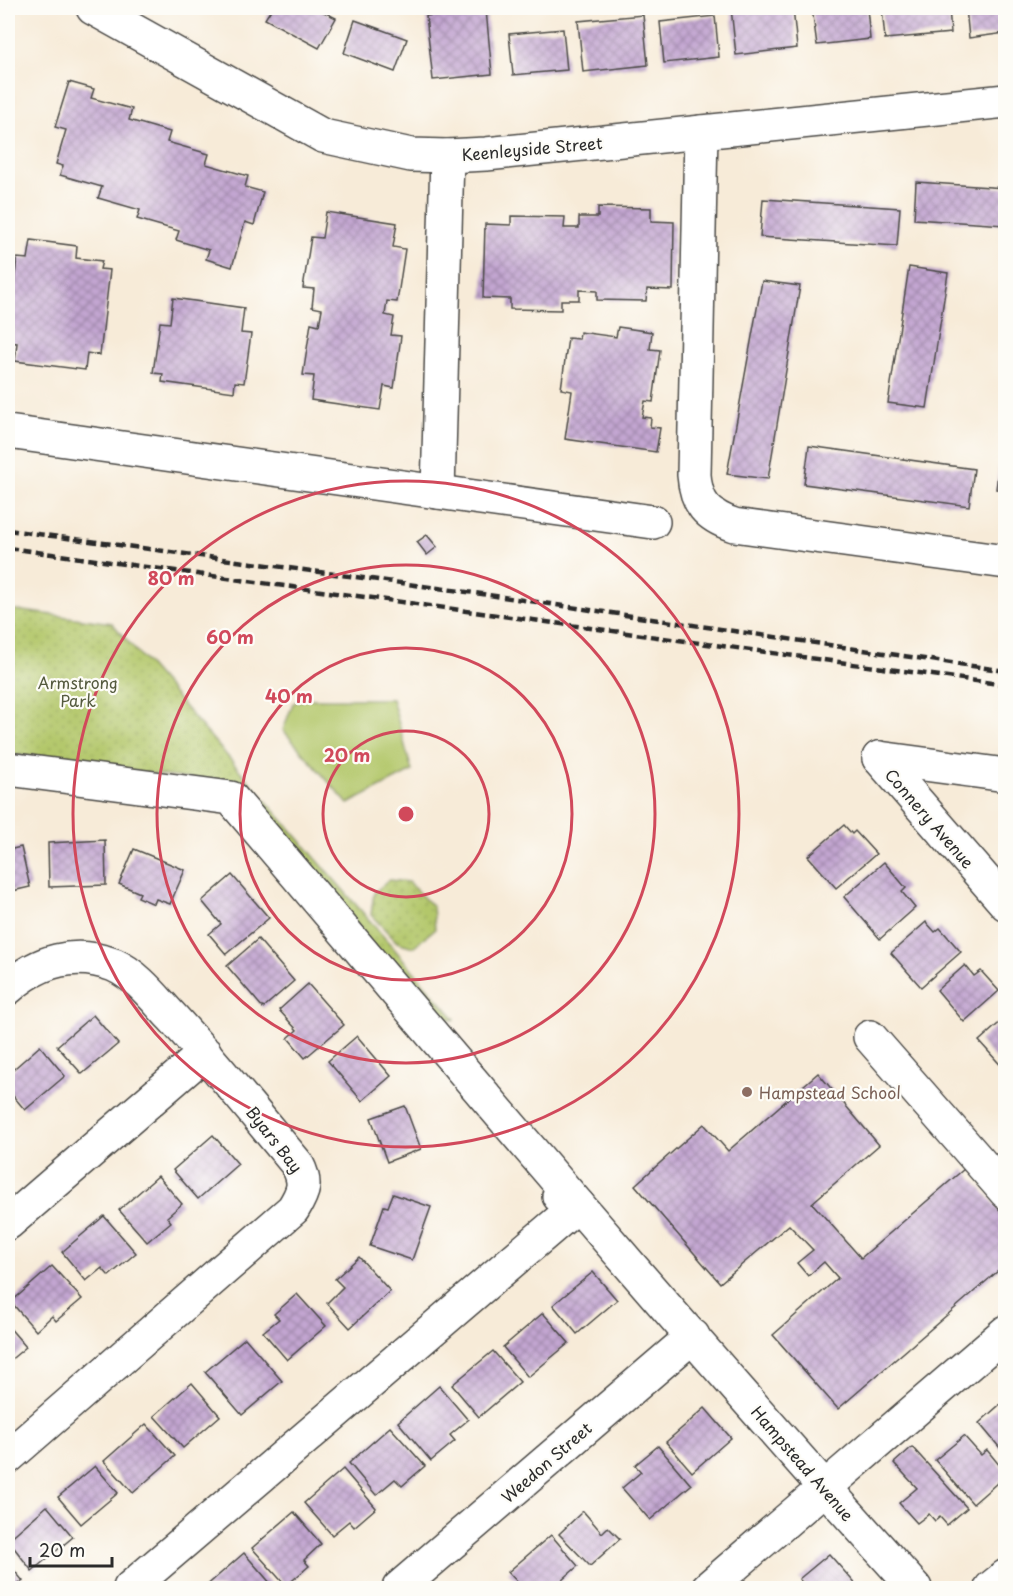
<svg xmlns="http://www.w3.org/2000/svg" width="1013" height="1596" font-family="'Playpen Sans',sans-serif">
<defs>
<pattern id="grass-dots" width="8" height="8" patternUnits="userSpaceOnUse" patternTransform="scale(1.5)"><rect width="8" height="8" fill="#b3c76b"/><path d="M2 2h.1M6 6h.1" fill="none" stroke="#9aab5d" stroke-width="1.8" stroke-linecap="round"/></pattern>
<pattern id="building-cross-hatch" width="8" height="8" patternUnits="userSpaceOnUse" patternTransform="scale(1.5)"><rect width="8" height="8" fill="#c3a6d1"/><path d="M0 0l8 8M0 8l8-8" fill="none" stroke="#9f87aa"/></pattern>
</defs>
<rect width="100%" height="100%" fill="#fdfcf7"/>
<filter id="ink" filterUnits="userSpaceOnUse"><feTurbulence type="fractalNoise" baseFrequency=".0167" numOctaves="2"/><feDisplacementMap in="SourceGraphic" scale="12" xChannelSelector="R" yChannelSelector="G"/><feConvolveMatrix kernelMatrix="1 2 1 2 8 2 1 2 1" color-interpolation-filters="sRGB"/></filter>
<filter id="wash" filterUnits="userSpaceOnUse"><feTurbulence type="fractalNoise" baseFrequency=".008" numOctaves="4" result="noise"/><feDisplacementMap in="SourceGraphic" scale="24" xChannelSelector="R" yChannelSelector="G"/><feGaussianBlur stdDeviation="1.35" result="paint"/><feColorMatrix in="noise" values="0 0 0 0 0 0 0 0 0 0 0 0 0 0 0 0 0 1.4 0 .05"/><feComposite in="paint" operator="in"/></filter>
<g filter="url(#wash)">
<rect width="100%" height="100%" fill="#f7ebd8"/>
<g fill="url(#grass-dots)" stroke="#6f794b" stroke-width="1.5">
<polygon points="8,609 112,623 455,1019 453,1020 430,1014 235,785 8,754"/>
<polygon points="389,880 408,882 433,907 435,929 413,947 397,942 371,915 374,893"/>
</g>
<polygon fill="#b3c76b" stroke="#6f794b" stroke-width="1.5" points="306,699 392,699 412,771 348,804 283,730 293,703"/>
<g id="blocks">
<g fill="url(#building-cross-hatch)">
<polygon points="272,8 316,8 336,18 319,48 265,19"/>
<polygon points="731,8 793,8 797,48 736,55"/>
<polygon points="812,8 867,8 870,39 817,45"/>
<polygon points="882,8 949,8 951,33 885,39"/>
<polygon points="966,8 1005,8 1005,33 969,38"/>
<polygon points="486,10 492,74 433,80 426,16"/>
<polygon points="643,15 648,65 583,72 578,21"/>
<polygon points="715,16 719,57 664,63 660,22"/>
<polygon points="355,20 407,39 395,72 344,53"/>
<polygon points="563,29 567,70 513,75 509,34"/>
<polygon points="69,82 94,89 91,98 132,109 129,120 170,132 167,142 209,154 206,164 248,176 245,187 263,192 254,225 245,222 232,267 206,259 209,250 176,240 179,231 137,219 140,210 98,198 102,187 60,175 63,166 56,164 66,130 55,127"/>
<polygon points="916,182 1005,188 1005,225 914,219"/>
<polygon points="763,199 900,208 897,246 760,237"/>
<polygon points="598,207 651,208 651,221 674,222 673,290 647,289 646,301 597,300 597,291 579,290 579,300 561,300 561,310 510,309 510,299 483,298 485,224 511,225 511,216 565,217 564,228 579,228 579,217 598,217"/>
<polygon points="326,212 397,223 393,247 405,249 397,302 387,301 385,315 394,317 391,335 401,336 394,388 384,386 380,410 311,400 314,376 303,375 311,323 319,325 322,309 312,307 314,289 303,288 311,237 322,238"/>
<polygon points="31,240 77,246 76,258 102,261 100,269 110,270 100,355 87,353 85,370 15,361 17,343 8,342 8,334 17,258 28,259"/>
<polygon points="909,267 948,273 927,408 888,403"/>
<polygon points="762,281 800,286 768,479 727,474"/>
<polygon points="173,298 244,308 241,333 251,334 244,383 235,382 234,392 162,382 163,374 153,373 160,322 170,323"/>
<polygon points="618,327 652,332 650,349 660,350 653,402 645,401 642,417 651,418 650,427 660,428 656,452 565,439 572,391 561,389 568,338 579,339 580,332 616,337"/>
<polygon points="809,446 974,469 969,506 804,484"/>
<polygon points="1001,451 1005,451 1005,490 996,489"/>
<polygon points="427,535 437,547 427,555 417,542"/>
<polygon points="844,825 852,834 855,831 876,854 836,888 808,856"/>
<polygon points="105,840 106,885 49,887 48,843"/>
<polygon points="21,847 30,887 8,892 8,850"/>
<polygon points="134,849 185,870 170,904 156,899 154,904 138,897 140,893 119,884"/>
<polygon points="884,862 906,888 902,892 915,908 880,939 844,897"/>
<polygon points="232,875 269,918 226,954 209,934 221,924 202,901"/>
<polygon points="926,922 935,932 940,928 961,952 921,987 891,953"/>
<polygon points="258,939 294,981 263,1008 227,966"/>
<polygon points="965,965 974,976 981,971 999,991 964,1022 937,990"/>
<polygon points="308,984 344,1025 305,1058 288,1038 297,1030 279,1010"/>
<polygon points="93,1015 118,1044 82,1074 57,1046"/>
<polygon points="1005,1018 1005,1070 979,1041"/>
<polygon points="357,1036 391,1076 362,1101 328,1061"/>
<polygon points="40,1046 65,1076 25,1110 8,1090 8,1074"/>
<polygon points="818,1073 879,1145 812,1203 861,1258 964,1169 1005,1216 1005,1265 838,1409 773,1335 838,1278 824,1262 808,1276 797,1263 813,1250 789,1225 720,1283 635,1185 704,1124 728,1151"/>
<polygon points="405,1106 421,1149 387,1162 371,1118"/>
<polygon points="213,1135 238,1164 198,1199 173,1170"/>
<polygon points="158,1176 182,1204 167,1217 171,1222 147,1242 119,1210"/>
<polygon points="393,1194 431,1207 412,1260 370,1246 384,1206 388,1207"/>
<polygon points="104,1216 136,1253 109,1276 102,1268 86,1281 62,1252"/>
<polygon points="359,1257 390,1291 350,1328 327,1303 343,1287 335,1279"/>
<polygon points="52,1266 82,1299 56,1321 52,1316 36,1331 11,1302"/>
<polygon points="593,1272 617,1300 577,1334 553,1305"/>
<polygon points="297,1294 326,1326 287,1360 263,1332 279,1319 274,1314"/>
<polygon points="543,1313 569,1343 528,1377 503,1347"/>
<polygon points="8,1326 26,1347 8,1362"/>
<polygon points="245,1338 282,1381 242,1415 205,1372"/>
<polygon points="493,1351 520,1382 479,1417 452,1385"/>
<polygon points="192,1383 220,1416 183,1448 154,1416"/>
<polygon points="439,1386 468,1420 450,1435 455,1441 431,1461 398,1422"/>
<polygon points="1005,1400 1005,1454 979,1423"/>
<polygon points="705,1408 731,1438 692,1472 666,1442"/>
<polygon points="146,1424 175,1456 133,1493 104,1461"/>
<polygon points="390,1427 425,1466 402,1486 395,1479 376,1495 349,1463"/>
<polygon points="964,1436 981,1455 987,1450 1005,1472 1005,1476 973,1504 935,1460"/>
<polygon points="658,1446 691,1485 650,1520 622,1488 641,1472 635,1465"/>
<polygon points="912,1447 967,1508 947,1525 940,1517 935,1521 929,1514 917,1523 899,1503 917,1488 894,1463"/>
<polygon points="95,1466 118,1493 81,1524 58,1497"/>
<polygon points="343,1469 376,1508 354,1527 349,1521 332,1535 304,1503"/>
<polygon points="47,1506 73,1537 32,1571 8,1540"/>
<polygon points="583,1511 602,1533 608,1527 620,1539 590,1566 559,1534"/>
<polygon points="294,1512 321,1544 304,1560 309,1566 286,1586 252,1548"/>
<polygon points="551,1535 578,1566 553,1588 523,1588 508,1572"/>
<polygon points="244,1553 272,1585 268,1588 204,1588"/>
<polygon points="829,1554 859,1588 807,1588 799,1579"/>
<polygon points="8,1563 23,1581 13,1588 8,1588"/>
</g>
</g>
</g>
<g filter="url(#ink)">
<use href="#blocks" fill-opacity="0" stroke="#4a4845" stroke-width="1.5"/>
<g fill="none" stroke-linecap="round" stroke-linejoin="round">
<g stroke="#4a4845" stroke-width="36">
<g id="minor">
<polyline points="93,8 323,136 411,155 447,156 486,154 1006,101"/>
<path d="M 701,132 L 694,475 C 696,503 707,516 734,525 L 1006,562"/>
<polyline points="8,432 653,522"/>
<polyline points="438,492 447,156"/>
<polyline points="879,758 1006,904"/>
<polyline points="879,758 1006,775"/>
<path d="M 8,769 L 231,798 C 457,1063 681,1330 915,1588"/>
<path d="M 8,988 C 38,961 74,950 114,965 C 137,975 155,999 172,1017 C 216,1065 256,1115 297,1164 C 307,1183 304,1191 293,1209 L 8,1457"/>
<polyline points="870,1037 1006,1192"/>
<polyline points="8,1223 205,1053"/>
<polyline points="130,1588 578,1205 559,1196"/>
<polyline points="399,1588 693,1336"/>
<polyline points="708,1588 1006,1332"/>
<polyline points="991,1588 1006,1576"/>
</g>
</g>
<use href="#minor" stroke="#fff" stroke-width="33"/>
<g stroke="#2b2b2b" stroke-width="4.5" stroke-dasharray="9 4.5" stroke-linecap="butt">
<polyline points="8,530 482,594 1006,671"/>
<polyline points="8,548 1006,685"/>
</g>
</g>
</g>
<g fill="none" stroke="#d1495b" stroke-width="3">
<circle cx="406" cy="814" r="83"/>
<circle cx="406" cy="814" r="166"/>
<circle cx="406" cy="814" r="249"/>
<circle cx="406" cy="814" r="333"/>
</g>
<circle fill="#8d6e63" stroke="#fdfcf7" stroke-width="2" cx="747" cy="1092" r="6"/>
<g text-anchor="middle" dominant-baseline="central" stroke-width="4.5" stroke-linejoin="round" paint-order="stroke">
<g font-size="16" fill="#2b2b2b" stroke="#fdfcf7">
<text transform="translate(532 148) rotate(-5)">Keenleyside Street</text>
<text transform="translate(930 818) rotate(49)">Connery Avenue</text>
<text transform="translate(275 1139) rotate(52)">Byars Bay</text>
<text transform="translate(546 1462) rotate(-41)">Weedon Street</text>
<text transform="translate(803 1463) rotate(49)">Hampstead Avenue</text>
</g>
<g font-size="16" fill="#545a3e" stroke="#fdfcf7">
<text x="78" y="682">Armstrong<tspan x="78" dy="18">Park</tspan></text>
</g>
<g font-size="16" fill="#785e54" stroke="#fdfcf7" text-anchor="start">
<text x="759" y="1092">Hampstead School</text>
</g>
</g>
<circle cx="406" cy="814" r="9" fill="#d1495b" stroke="#fdfcf7" stroke-width="3"/>
<g font-size="18" text-anchor="middle" font-weight="bold" fill="#d1495b" stroke="#fdfcf7" stroke-width="4.5" stroke-linejoin="round" paint-order="stroke">
<text x="171" y="585">80 m</text>
<text x="230" y="644">60 m</text>
<text x="289" y="703">40 m</text>
<text x="347" y="762">20 m</text>
</g>
<rect width="1013" height="1596" fill="none" stroke="#fdfcf7" stroke-width="30"/>
<path d="M30 1557v9h82v-9" fill="none" stroke="#2b2b2b" stroke-width="3"/>
<text x="39" y="1557" font-size="18" fill="#2b2b2b" stroke="#fdfcf7" stroke-width="4.5" paint-order="stroke">20 m</text>
</svg>
